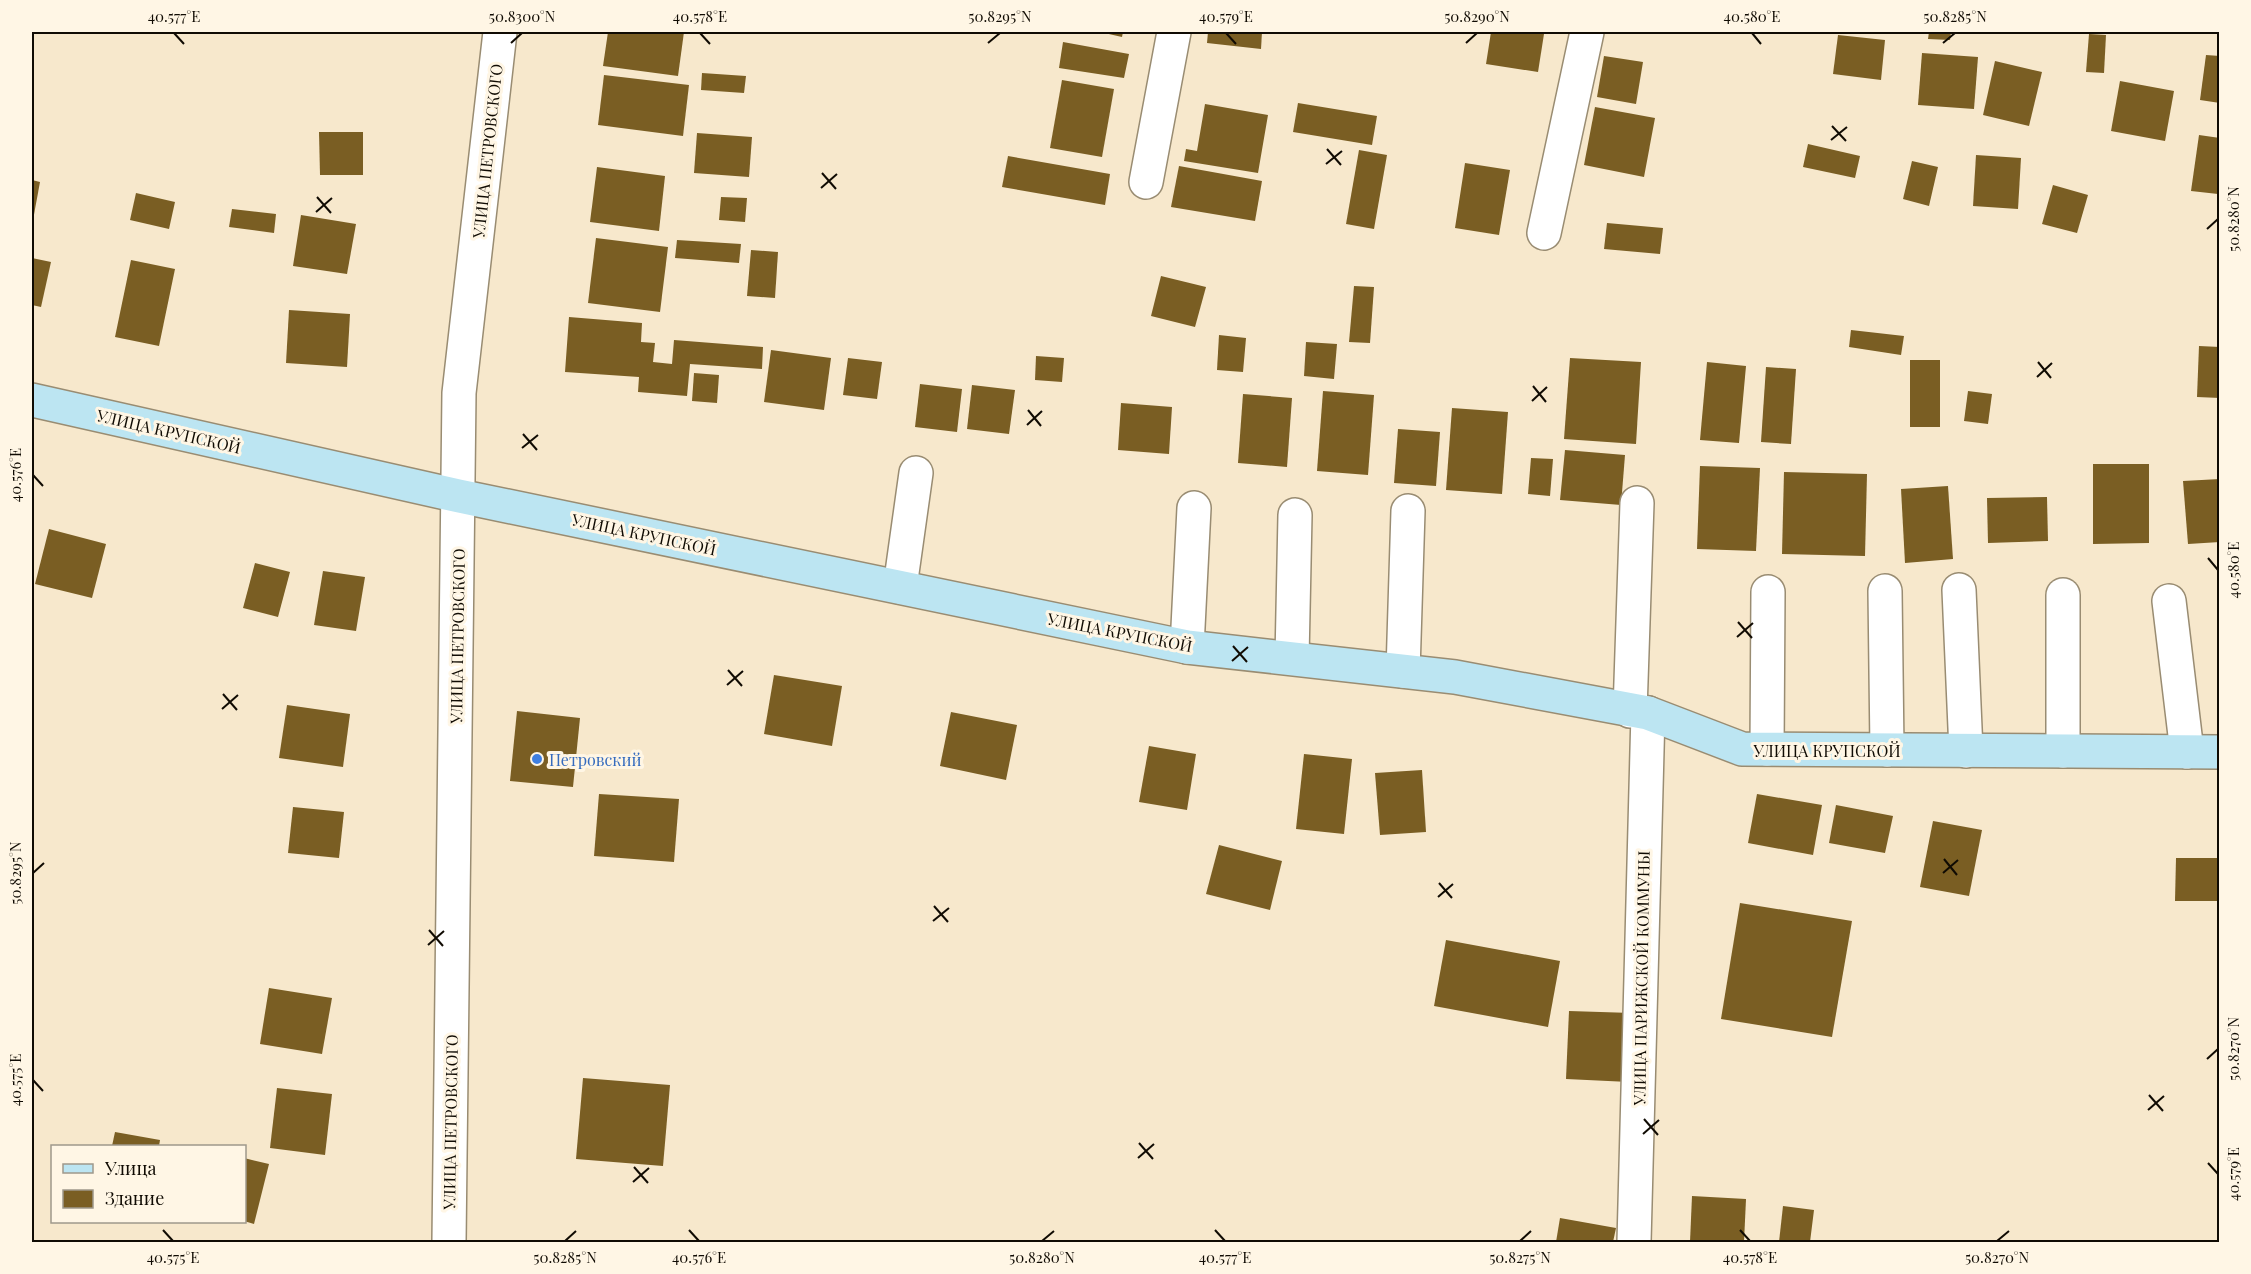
<svg xmlns="http://www.w3.org/2000/svg" width="2251" height="1274" font-family="'Playfair Display',serif">
<rect width="100%" height="100%" fill="#f7e8cc"/>
<g fill="#7a5e23">
<polygon points="608,32 684,32 678,76 603,66"/>
<polygon points="1100,32 1123,32 1122,37"/>
<polygon points="1208,32 1262,32 1261,49 1207,43"/>
<polygon points="1491,32 1525,32 1544,34 1538,72 1486,64"/>
<polygon points="1929,32 1951,32 1950,40 1928,39"/>
<polygon points="2089,34 2106,35 2104,73 2086,72"/>
<polygon points="1838,35 1885,40 1881,80 1833,74"/>
<polygon points="1063,42 1129,54 1124,78 1059,68"/>
<polygon points="1922,53 1978,57 1974,109 1918,105"/>
<polygon points="2206,55 2220,56 2220,103 2200,100"/>
<polygon points="1604,56 1643,62 1636,104 1597,97"/>
<polygon points="1995,61 2042,72 2029,126 1983,115"/>
<polygon points="702,73 746,76 744,93 701,90"/>
<polygon points="604,75 689,85 683,136 598,125"/>
<polygon points="1062,80 1114,89 1102,157 1050,148"/>
<polygon points="2120,81 2174,91 2165,141 2111,131"/>
<polygon points="1298,103 1377,116 1372,145 1293,132"/>
<polygon points="1205,104 1268,115 1258,173 1184,161 1186,149 1197,151"/>
<polygon points="1595,107 1655,118 1644,177 1584,165"/>
<polygon points="319,132 363,132 363,175 320,175"/>
<polygon points="697,133 752,137 749,177 694,173"/>
<polygon points="2199,135 2220,138 2218,194 2191,191"/>
<polygon points="1808,144 1860,156 1855,178 1803,167"/>
<polygon points="1359,150 1387,155 1374,229 1346,224"/>
<polygon points="1976,155 2021,158 2018,209 1973,206"/>
<polygon points="1008,156 1110,174 1105,205 1002,187"/>
<polygon points="1912,161 1938,167 1929,206 1903,199"/>
<polygon points="1465,163 1510,170 1499,235 1455,228"/>
<polygon points="1179,166 1262,181 1255,221 1171,207"/>
<polygon points="597,167 665,176 659,231 590,222"/>
<polygon points="32,180 40,182 33,220 32,219"/>
<polygon points="2053,185 2088,195 2077,233 2042,224"/>
<polygon points="136,193 175,202 169,229 130,220"/>
<polygon points="721,197 747,198 745,222 719,220"/>
<polygon points="232,209 276,214 274,233 229,227"/>
<polygon points="301,215 356,224 347,274 293,266"/>
<polygon points="1607,223 1663,228 1660,254 1604,249"/>
<polygon points="596,238 668,247 660,312 588,303"/>
<polygon points="677,240 741,244 739,263 675,258"/>
<polygon points="751,250 778,252 775,298 747,296"/>
<polygon points="32,258 51,262 41,307 32,305"/>
<polygon points="131,260 175,269 159,346 115,337"/>
<polygon points="1161,276 1206,287 1195,327 1151,316"/>
<polygon points="1354,286 1374,287 1370,343 1349,342"/>
<polygon points="289,310 350,314 347,367 286,363"/>
<polygon points="569,317 642,323 641,342 655,343 653,362 672,364 674,340 763,347 762,369 690,364 687,396 638,392 639,377 565,372"/>
<polygon points="1851,330 1904,336 1901,355 1849,347"/>
<polygon points="1219,335 1246,338 1243,372 1217,370"/>
<polygon points="1306,342 1337,344 1334,379 1304,376"/>
<polygon points="2199,346 2220,347 2220,398 2197,397"/>
<polygon points="771,350 831,358 824,410 764,402"/>
<polygon points="1036,356 1064,358 1062,382 1035,380"/>
<polygon points="848,358 882,362 877,399 843,395"/>
<polygon points="1570,358 1641,362 1636,444 1564,439"/>
<rect x="1910" y="360" width="30" height="67"/>
<polygon points="1707,362 1746,366 1739,443 1700,440"/>
<polygon points="1766,367 1796,369 1791,444 1761,442"/>
<polygon points="694,373 719,375 717,403 692,401"/>
<polygon points="920,384 962,389 957,432 915,427"/>
<polygon points="972,385 1015,390 1009,434 967,429"/>
<polygon points="1323,391 1374,395 1368,475 1317,471"/>
<polygon points="1968,391 1992,394 1988,424 1964,421"/>
<polygon points="1243,394 1292,398 1287,467 1238,463"/>
<polygon points="1121,403 1172,407 1169,454 1118,450"/>
<polygon points="1452,408 1508,412 1502,494 1446,490"/>
<polygon points="1398,429 1440,432 1436,486 1394,483"/>
<polygon points="1565,450 1625,455 1621,505 1560,500"/>
<polygon points="1531,458 1553,459 1550,496 1528,494"/>
<polygon points="2093,464 2149,464 2149,543 2093,544"/>
<polygon points="1700,466 1760,468 1756,551 1697,549"/>
<polygon points="1784,472 1867,474 1865,556 1782,554"/>
<polygon points="2220,479 2220,542 2188,544 2183,481"/>
<polygon points="1948,486 1953,559 1905,563 1901,489"/>
<polygon points="2047,497 2048,541 1988,543 1987,498"/>
<polygon points="49,529 106,544 92,598 35,584"/>
<polygon points="255,563 290,572 278,617 243,608"/>
<polygon points="323,571 365,577 356,631 314,625"/>
<polygon points="774,675 842,686 832,746 764,734"/>
<polygon points="287,705 350,714 343,767 279,758"/>
<polygon points="517,711 580,718 573,787 510,781"/>
<polygon points="951,712 1017,725 1006,780 940,766"/>
<polygon points="1149,746 1196,754 1187,810 1139,802"/>
<polygon points="1304,754 1352,759 1344,834 1296,829"/>
<polygon points="1422,770 1426,832 1380,835 1375,773"/>
<polygon points="599,794 679,799 674,862 594,856"/>
<polygon points="1757,794 1822,805 1813,855 1748,843"/>
<polygon points="1836,805 1893,816 1885,853 1829,843"/>
<polygon points="293,807 344,812 339,858 288,853"/>
<polygon points="1933,821 1982,830 1969,896 1920,887"/>
<polygon points="1219,845 1282,861 1270,910 1206,894"/>
<polygon points="2176,858 2220,858 2220,901 2175,901"/>
<polygon points="1740,903 1852,921 1832,1037 1721,1019"/>
<polygon points="1446,940 1560,961 1548,1027 1434,1006"/>
<polygon points="269,988 332,998 322,1054 260,1044"/>
<polygon points="1569,1011 1632,1013 1629,1082 1566,1079"/>
<polygon points="583,1078 670,1085 663,1166 576,1159"/>
<polygon points="277,1088 332,1094 325,1155 270,1148"/>
<polygon points="115,1132 160,1140 159,1146 112,1146"/>
<polygon points="244,1158 269,1164 254,1224 244,1221"/>
<polygon points="1692,1196 1746,1199 1744,1242 1690,1242"/>
<polygon points="1783,1206 1814,1210 1810,1242 1779,1242"/>
<polygon points="1560,1218 1616,1228 1613,1242 1556,1242"/>
</g>
<g fill="none" stroke-linecap="round" stroke-linejoin="round">
<g stroke="#998c72" stroke-width="36">
<g id="street">
<polyline points="1146,182 1174,32"/>
<polyline points="1544,233 1587,32"/>
<polyline points="900,587 916,473"/>
<polyline points="1959,590 1966,751"/>
<polyline points="1885,591 1887,750"/>
<polyline points="2063,595 2063,751"/>
<polyline points="2169,601 2187,752"/>
<polyline points="1187,647 1194,508"/>
<polyline points="1292,658 1295,515"/>
<polyline points="1403,671 1408,511"/>
<polyline points="1630,711 1637,503"/>
<polyline points="1767,749 1768,592"/>
<polyline points="449,1242 459,393 500,32"/>
<polyline points="1634,1242 1648,713"/>
</g>
</g>
<g stroke="#998c72" stroke-width="36">
<polyline id="secondary" points="32,400 459,496 1187,647 1455,677 1648,713 1742,749 2220,752"/>
</g>
<use href="#street" stroke="#fff" stroke-width="33"/>
<use href="#secondary" stroke="#bce5f2" stroke-width="33"/>
</g>
<path fill="none" stroke="#100b03" stroke-width="2" d="M 174,33 L 184,44M 700,33 L 710,44M 1226,33 L 1236,44M 1752,33 L 1761,44M 511,43 L 522,33M 988,43 L 1000,33M 1466,43 L 1477,33M 1943,43 L 1955,33M 1832,126 L 1846,141M 1831,140 L 1847,127M 1327,149 L 1341,165M 1326,164 L 1342,151M 822,173 L 836,189M 821,188 L 837,174M 317,197 L 331,213M 316,212 L 332,198M 2207,229 L 2218,219M 2038,362 L 2051,378M 2037,377 L 2052,363M 1533,386 L 1546,402M 1532,401 L 1547,387M 1028,410 L 1041,426M 1027,425 L 1042,411M 523,434 L 537,450M 522,448 L 538,435M 33,475 L 43,486M 2208,558 L 2218,570M 1738,622 L 1752,638M 1737,637 L 1753,623M 1233,646 L 1247,662M 1232,661 L 1248,647M 728,670 L 742,686M 727,685 L 743,671M 223,694 L 237,710M 222,709 L 238,695M 1944,859 L 1957,875M 33,873 L 44,863M 1943,873 L 1958,860M 1439,883 L 1452,898M 1438,897 L 1453,884M 934,906 L 948,922M 933,921 L 949,908M 429,930 L 443,946M 428,945 L 444,931M 2207,1059 L 2218,1049M 33,1080 L 43,1091M 2149,1095 L 2163,1111M 2148,1110 L 2164,1096M 1644,1119 L 1658,1135M 1643,1134 L 1659,1120M 1139,1143 L 1153,1159M 1138,1158 L 1154,1144M 2208,1163 L 2218,1174M 634,1167 L 648,1183M 633,1182 L 649,1168M 163,1230 L 173,1241M 689,1230 L 699,1241M 1215,1230 L 1225,1241M 1740,1230 L 1750,1241M 565,1241 L 576,1231M 1042,1241 L 1054,1231M 1520,1241 L 1531,1231M 1997,1241 L 2009,1231"/>
<circle fill="#3f7fe0" stroke="#fff6e5" stroke-width="2" cx="537" cy="759" r="6"/>
<g text-anchor="middle" dominant-baseline="central" stroke-width="6" stroke-linejoin="round" paint-order="stroke">
<g font-size="16" fill="#100b03" stroke="#fff6e5">
<text transform="translate(487 151) rotate(-84)">УЛИЦА ПЕТРОВСКОГО</text>
<text transform="translate(169 431) rotate(13)">УЛИЦА КРУПСКОЙ</text>
<text transform="translate(644 534) rotate(12)">УЛИЦА КРУПСКОЙ</text>
<text transform="translate(1120 632) rotate(11)">УЛИЦА КРУПСКОЙ</text>
<text transform="translate(457 636) rotate(-89)">УЛИЦА ПЕТРОВСКОГО</text>
<text x="1827" y="750">УЛИЦА КРУПСКОЙ</text>
<text transform="translate(1641 978) rotate(-89)">УЛИЦА ПАРИЖСКОЙ КОММУНЫ</text>
<text transform="translate(450 1122) rotate(-89)">УЛИЦА ПЕТРОВСКОГО</text>
</g>
<g font-size="16" fill="#366cbe" stroke="#fff6e5" text-anchor="start">
<text x="549" y="759">Петровский</text>
</g>
</g>
<rect width="2251" height="1274" fill="none" stroke="#fff6e5" stroke-width="66"/>
<rect x="51" y="1145" width="195" height="78" fill="#fff6e5" stroke="#9f988b" stroke-width="1.5"/>
<rect x="63" y="1164" width="30" height="9" fill="#bce5f2" stroke="#9f988b" stroke-width="1.5"/>
<text x="105" y="1175" font-size="18" fill="#100b03">Улица</text>
<rect x="63" y="1190" width="30" height="18" fill="#7a5e23" stroke="#9f988b" stroke-width="1.5"/>
<text x="105" y="1205" font-size="18" fill="#100b03">Здание</text>
<rect x="33" y="33" width="2185" height="1208" fill="none" stroke="#100b03" stroke-width="2"/>
<g font-size="15" text-anchor="middle" fill="#100b03">
<text x="174" y="22">40.577°E</text>
<text x="522" y="22">50.8300°N</text>
<text x="700" y="22">40.578°E</text>
<text x="1000" y="22">50.8295°N</text>
<text x="1226" y="22">40.579°E</text>
<text x="1477" y="22">50.8290°N</text>
<text x="1752" y="22">40.580°E</text>
<text x="1955" y="22">50.8285°N</text>
<text transform="translate(2234 219) rotate(-90)" y="5">50.8280°N</text>
<text transform="translate(16 475) rotate(-90)" y="5">40.576°E</text>
<text transform="translate(2234 570) rotate(-90)" y="5">40.580°E</text>
<text transform="translate(16 873) rotate(-90)" y="5">50.8295°N</text>
<text transform="translate(2234 1049) rotate(-90)" y="5">50.8270°N</text>
<text transform="translate(16 1080) rotate(-90)" y="5">40.575°E</text>
<text transform="translate(2234 1174) rotate(-90)" y="5">40.579°E</text>
<text x="173" y="1263">40.575°E</text>
<text x="565" y="1263">50.8285°N</text>
<text x="699" y="1263">40.576°E</text>
<text x="1042" y="1263">50.8280°N</text>
<text x="1225" y="1263">40.577°E</text>
<text x="1520" y="1263">50.8275°N</text>
<text x="1750" y="1263">40.578°E</text>
<text x="1997" y="1263">50.8270°N</text>
</g>
</svg>
